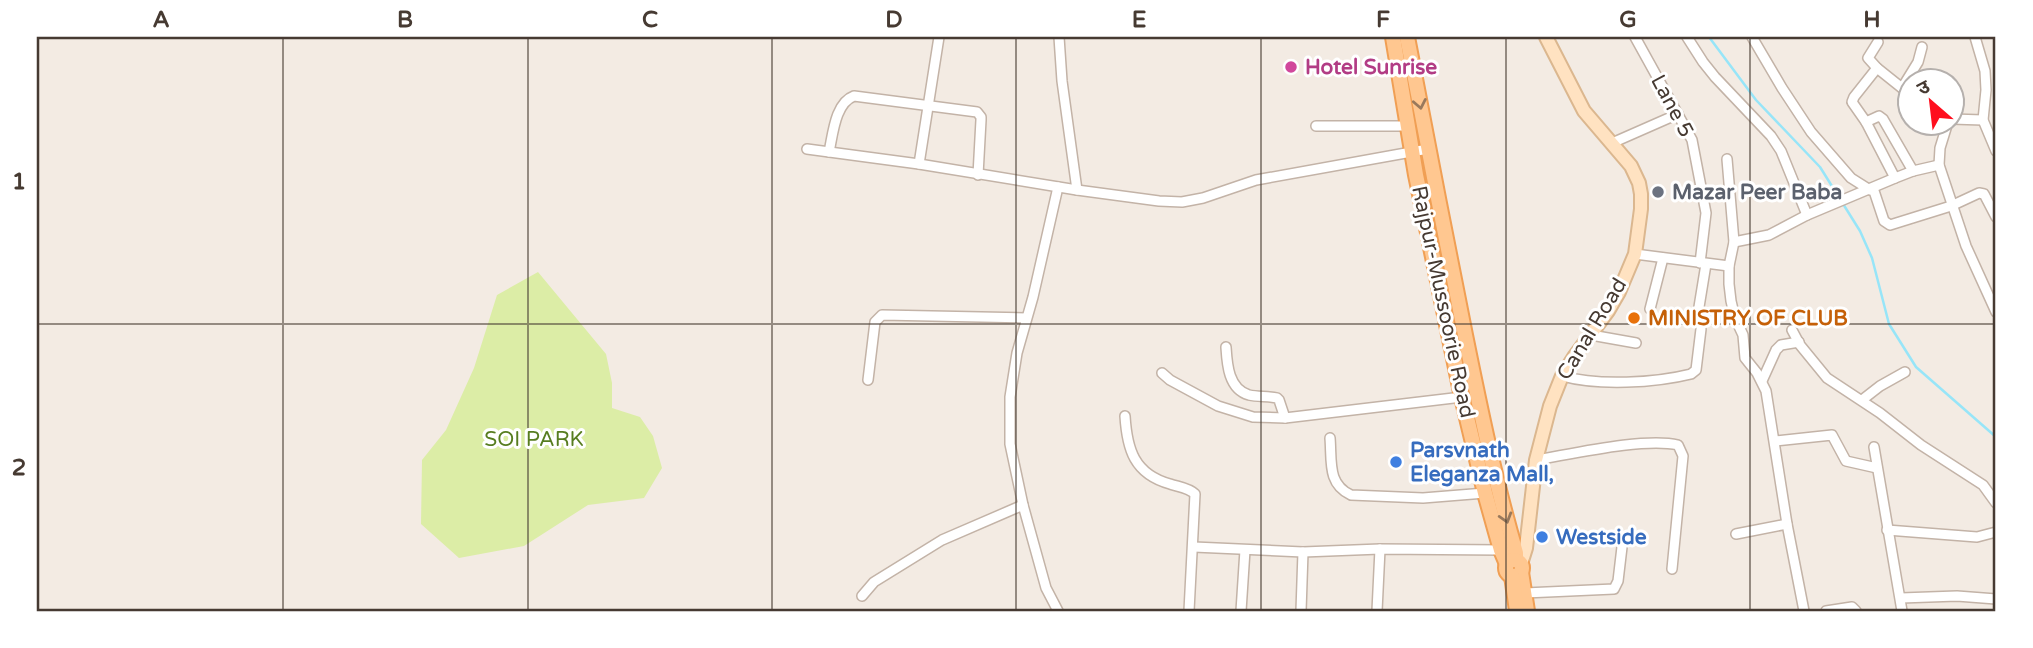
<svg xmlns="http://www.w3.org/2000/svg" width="2033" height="648" font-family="'Varela Round','Noto Sans Devanagari',sans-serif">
<rect width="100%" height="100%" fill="#f3ebe3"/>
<polygon fill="#dceda6" points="538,272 606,354 612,383 612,408 640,417 653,436 662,468 644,498 588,505 524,546 459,558 421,524 422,460 446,430 474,368 497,295"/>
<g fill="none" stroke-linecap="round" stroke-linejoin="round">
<polyline stroke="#97e5f8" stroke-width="2.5" points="1709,37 1756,100 1820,167 1860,231 1872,258 1889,324 1916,367 1996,437"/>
<g stroke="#c3b3a7" stroke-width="12">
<g id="street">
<polyline points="1059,37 1062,81 1077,190"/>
<polyline points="1635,37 1692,140 1706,213 1700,263"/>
<polyline points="1687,37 1703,62 1715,77 1771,136 1781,151 1807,215"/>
<polyline points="1752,37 1782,88 1811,132 1851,178 1870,190"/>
<polyline points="1975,37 1985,71 1986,90 1983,120 1996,151"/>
<polyline points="1878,42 1868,58 1877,68 1902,88"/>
<polyline points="1877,68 1854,97 1852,102 1866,122 1895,178"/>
<polyline points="1910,93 1902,88 1918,62 1922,47"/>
<polyline points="1952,119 1983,120"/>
<polyline points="1866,122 1879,116 1883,119 1913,171"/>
<polyline points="1948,122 1940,148 1939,165 1966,246 1996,312"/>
<polyline points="1316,126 1404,126 1408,124"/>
<polyline points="1612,143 1678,114"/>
<polyline points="807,149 919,164 1077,190 1159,201 1182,202 1203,198 1256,180 1428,149"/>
<path d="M 829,152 C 833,134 835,103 854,96 L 977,112 L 981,117 L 981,120 L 978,175"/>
<polyline points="1727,159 1734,242"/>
<polyline points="919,164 939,37"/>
<polyline points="1058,187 1033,297 1017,353 1010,397 1010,444 1023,505 1046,588 1058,611"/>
<polyline points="1873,188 1884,221 1890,225 1951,206 1979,193 1984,194 1996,217"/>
<polyline points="1635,254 1729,266"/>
<polyline points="1650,309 1663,258"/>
<polyline points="1698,313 1706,264"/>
<polyline points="1792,330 1800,345 1827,378 1880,413 1921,445 1983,485 1996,503"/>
<polyline points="1591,335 1636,343"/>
<path d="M 1226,347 C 1227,363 1228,389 1249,395 C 1258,397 1268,396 1277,398 L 1279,400 L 1285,418"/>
<polyline points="1162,373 1170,380 1218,406 1253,417 1285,418 1462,397"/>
<path d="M 1562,376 C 1598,386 1655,383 1691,374 L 1696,370 L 1701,329"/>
<polyline points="868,380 875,322 882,315 1026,318"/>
<polyline points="1762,381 1776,350 1781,345 1799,342"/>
<polyline points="1862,400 1880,386 1905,372"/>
<path d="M 1125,416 C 1127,449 1134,474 1170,484 C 1179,487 1189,488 1195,494 L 1189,611"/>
<path d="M 1330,438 C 1332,461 1327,484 1351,495 L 1423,498 L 1485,493"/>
<polyline points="1775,441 1832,435 1846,461 1877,468"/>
<polyline points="1874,447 1902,611"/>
<path d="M 1536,460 C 1572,454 1645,437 1678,445 L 1683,456 L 1672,569"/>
<polyline points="1887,530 1977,537 1996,532"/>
<polyline points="1736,534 1787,524"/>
<polyline points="1194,547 1303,552 1380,549 1501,550"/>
<polyline points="1525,593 1614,589 1618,581 1622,547"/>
<polyline points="862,596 874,582 942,540 1023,505"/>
<polyline points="1901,598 1957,596 1996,599"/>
<polyline points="1241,611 1245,550"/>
<polyline points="1301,611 1303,552"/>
<polyline points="1377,611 1380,549"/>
<polyline points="1804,611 1787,524 1766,391 1757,373 1745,358 1743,335 1735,318 1731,301 1729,284 1729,266 1734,242 1769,235 1807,215 1895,178 1913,171 1939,165"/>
<polyline points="1826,611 1852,607 1856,611"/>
</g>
</g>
<g stroke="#dbb78f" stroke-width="16">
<polyline id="secondary" points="1521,564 1526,548 1536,460 1550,406 1562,376 1574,357 1608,311 1619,292 1635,254 1641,209 1641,194 1639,183 1631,166 1584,111 1546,37"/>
</g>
<g stroke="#f09f54" stroke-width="18">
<g id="primary">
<polyline points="1393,37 1416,175 1462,397 1485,493 1501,550 1507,564"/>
<path d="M 1407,37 C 1426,136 1445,236 1465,335 C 1480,409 1495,482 1516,553 L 1516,560"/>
<circle cx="1514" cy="568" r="8"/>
<polyline points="1521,572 1527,611"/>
<polyline points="1512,576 1517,611"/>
</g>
</g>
<use href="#street" stroke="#fff" stroke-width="9"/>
<use href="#secondary" stroke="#ffe2c1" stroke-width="12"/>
<use href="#primary" stroke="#ffc790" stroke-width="14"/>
</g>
<defs><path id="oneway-chevron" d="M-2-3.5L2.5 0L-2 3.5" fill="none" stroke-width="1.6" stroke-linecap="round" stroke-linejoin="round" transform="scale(1.75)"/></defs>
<g stroke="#99795c">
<use href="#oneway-chevron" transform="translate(1420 104) rotate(79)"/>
<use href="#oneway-chevron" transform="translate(1506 518) rotate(73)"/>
</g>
<path fill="none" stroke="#463a32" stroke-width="2" stroke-opacity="0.55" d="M 283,37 L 283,611M 528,37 L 528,611M 772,37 L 772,611M 1016,37 L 1016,611M 1261,37 L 1261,611M 1506,37 L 1506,611M 1750,37 L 1750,611M 37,324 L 1996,324"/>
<circle fill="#d1479c" stroke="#fff" stroke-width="2.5" cx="1291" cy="67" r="7"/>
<circle fill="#6b7280" stroke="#fff" stroke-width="2.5" cx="1658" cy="192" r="7"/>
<circle fill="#e8710a" stroke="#fff" stroke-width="2.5" cx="1634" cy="318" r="7"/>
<g fill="#3f7fe0" stroke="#fff" stroke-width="2.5">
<circle cx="1396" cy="462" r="7"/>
<circle cx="1542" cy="537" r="7"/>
</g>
<g text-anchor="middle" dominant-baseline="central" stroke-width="6" stroke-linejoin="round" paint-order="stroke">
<g font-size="21" font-weight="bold" fill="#b23c85" stroke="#fff" text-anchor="start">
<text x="1305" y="67">Hotel Sunrise</text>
</g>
<g font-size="21" fill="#463a32" stroke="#fff">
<text transform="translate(1672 106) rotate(62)">Lane 5</text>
<text transform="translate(1443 302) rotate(78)">Rajpur-Mussoorie Road</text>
<text transform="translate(1592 329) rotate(-59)">Canal Road</text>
</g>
<g font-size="21" font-weight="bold" fill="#5b616d" stroke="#fff" text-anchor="start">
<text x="1672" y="192">Mazar Peer Baba</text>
</g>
<g font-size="21" font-weight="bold" fill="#c56008" stroke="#fff" text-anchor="start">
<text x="1648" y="318">MINISTRY OF CLUB</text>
</g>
<g font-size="21" fill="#577d20" stroke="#fff">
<text x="534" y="439">SOI PARK</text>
</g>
<g font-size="21" font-weight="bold" fill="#366cbe" stroke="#fff" text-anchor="start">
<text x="1410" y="450">Parsvnath<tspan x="1410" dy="24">Eleganza Mall,</tspan></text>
<text x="1556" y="537">Westside</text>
</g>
</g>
<rect width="2033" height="648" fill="none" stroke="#ffffff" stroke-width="77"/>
<g transform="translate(1931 102) rotate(332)"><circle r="33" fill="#ffffff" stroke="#b5b0ad" stroke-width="2"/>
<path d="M0-5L12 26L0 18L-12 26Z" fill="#ff0e1e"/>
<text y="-10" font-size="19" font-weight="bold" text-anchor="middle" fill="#463a32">उ</text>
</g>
<rect x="38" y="38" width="1956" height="572" fill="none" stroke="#463a32" stroke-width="2.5"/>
<g font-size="23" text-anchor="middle" font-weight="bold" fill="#463a32">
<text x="161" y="27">A</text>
<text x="405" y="27">B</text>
<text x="650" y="27">C</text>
<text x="894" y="27">D</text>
<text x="1139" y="27">E</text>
<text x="1383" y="27">F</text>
<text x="1628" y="27">G</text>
<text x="1872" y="27">H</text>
<text x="19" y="189">1</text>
<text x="19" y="475">2</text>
</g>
</svg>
